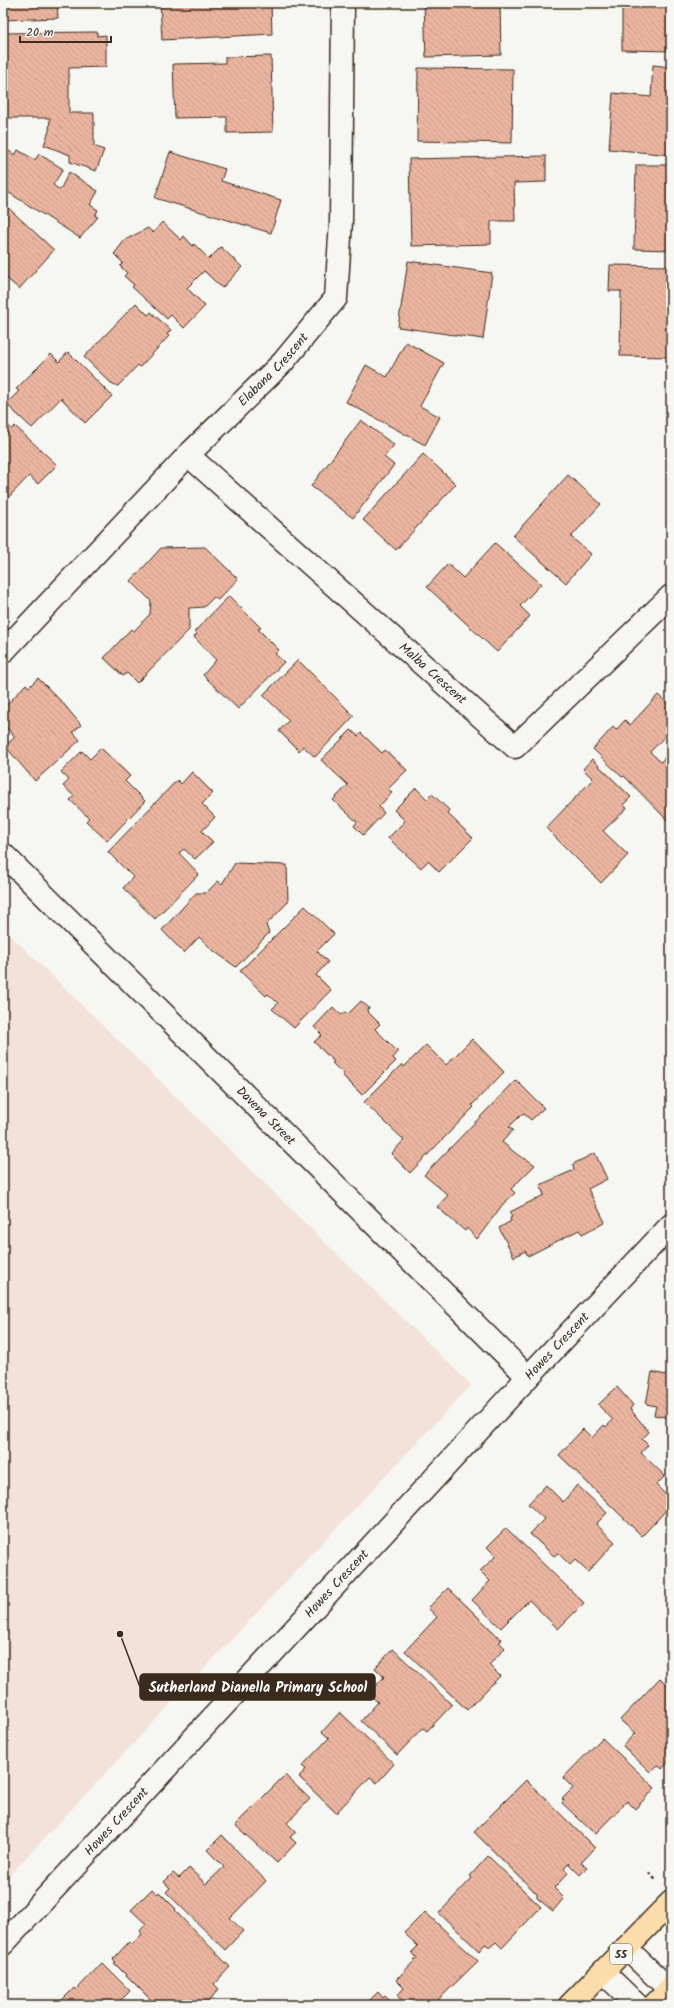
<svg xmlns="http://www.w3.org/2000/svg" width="674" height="2008" font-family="Kalam,sans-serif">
<defs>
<pattern id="building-back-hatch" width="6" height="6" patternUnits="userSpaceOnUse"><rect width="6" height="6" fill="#ebb5a0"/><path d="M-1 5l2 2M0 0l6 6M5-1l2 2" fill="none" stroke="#ca9c89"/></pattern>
</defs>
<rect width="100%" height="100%" fill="#f6f6f2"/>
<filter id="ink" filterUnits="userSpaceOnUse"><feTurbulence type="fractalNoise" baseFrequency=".025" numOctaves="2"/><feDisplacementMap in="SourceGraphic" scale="8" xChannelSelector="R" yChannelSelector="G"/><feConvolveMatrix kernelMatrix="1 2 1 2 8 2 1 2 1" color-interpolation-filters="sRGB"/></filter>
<g filter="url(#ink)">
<polygon fill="#f3e2d9" points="3,928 471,1385 3,1882"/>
<g fill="url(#building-back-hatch)" stroke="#3b2a1e">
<polygon points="3,3 57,3 58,18 3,20"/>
<polygon points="160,3 271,3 272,34 162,40"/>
<polygon points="424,3 500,3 501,55 426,57"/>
<polygon points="622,3 671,3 671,51 622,50"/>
<polygon points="97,32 97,36 106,35 106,67 69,68 69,113 94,113 94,146 104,150 96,171 70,162 70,155 44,145 49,131 50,118 3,118 3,33"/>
<polygon points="271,56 273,132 227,133 227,117 175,118 173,64 225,63 225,57"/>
<polygon points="653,65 671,67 671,155 609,149 613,93 651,97"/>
<polygon points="418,68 513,69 512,143 417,141"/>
<polygon points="3,147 15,155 18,150 35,160 39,154 63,169 53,185 60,190 69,172 98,191 90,205 98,210 95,216 98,217 80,238 3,189"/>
<polygon points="170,152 225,169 221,181 281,200 271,233 155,198"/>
<polygon points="546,156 546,182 514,183 515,221 491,221 491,244 411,246 409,159"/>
<polygon points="636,165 671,165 671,250 634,249"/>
<polygon points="3,203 54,250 19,289 3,275"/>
<polygon points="162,222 181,240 184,236 193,246 194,244 209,259 221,247 242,267 222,288 204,271 187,288 205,306 184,328 171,315 167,319 132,287 134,285 124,276 127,273 120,266 123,263 114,254 125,240 148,228 153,233"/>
<polygon points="408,261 492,273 483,339 398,327"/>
<polygon points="610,265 671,266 669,357 620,356 621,291 609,291"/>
<polygon points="136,303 148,315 151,312 171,330 167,334 169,336 140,367 138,365 118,386 111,383 84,357"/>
<polygon points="406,342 444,363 420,406 440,417 425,445 346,402 366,365 387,377"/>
<polygon points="68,352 112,396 85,423 61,398 32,428 6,404 19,391 16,389 51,354 59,362"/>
<polygon points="361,420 394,445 384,457 394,465 353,518 311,486"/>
<polygon points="6,424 12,429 15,426 57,465 38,484 29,476 3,503 3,426"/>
<polygon points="423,454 456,484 396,550 363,520"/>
<polygon points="568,475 601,504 571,537 591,554 566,583 513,536"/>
<polygon points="495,543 541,584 520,606 530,616 497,652 427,587 448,564 463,578"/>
<polygon points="205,547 238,579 218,600 214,597 204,607 189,608 189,630 137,683 127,673 123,676 104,658 131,629 134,631 150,614 151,601 131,581 161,548"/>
<polygon points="229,596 261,628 258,629 279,650 275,654 284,662 238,709 203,675 216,660 194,637 197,634 194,632"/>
<polygon points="298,660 354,716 315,757 303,746 299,751 279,731 289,720 263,695"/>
<polygon points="38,678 62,702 81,725 73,732 80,740 35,781 5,746 15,737 3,724 3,709 26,684 29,687"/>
<polygon points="658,695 671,707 671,730 650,752 661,762 671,750 671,816 667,820 624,776 622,777 593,749 613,727 616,730 625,720 630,725"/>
<polygon points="351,730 358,736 361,733 382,753 385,750 407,770 388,789 392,792 379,807 384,813 363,835 354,826 357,822 333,800 348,785 321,760"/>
<polygon points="101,748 130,776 125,781 145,801 107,841 86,821 89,818 70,800 74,796 63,786 69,780 61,772 82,751 90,759"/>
<polygon points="592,759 631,797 623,805 627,808 603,831 628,855 601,883 546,828 593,779 583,769"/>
<polygon points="192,772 213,793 202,804 215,817 202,831 213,842 195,859 184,849 179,853 199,874 155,919 123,888 133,877 108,852 177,780 181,784"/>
<polygon points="416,788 427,799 432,794 449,810 447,813 473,838 439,872 428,861 421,868 388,838 405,821 394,810"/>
<polygon points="235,863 287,865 288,902 266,925 269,933 236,967 214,951 199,937 184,953 162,930 196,893 206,893 218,881 222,884"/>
<polygon points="305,906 334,934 317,951 328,962 316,975 331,990 294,1028 272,1009 278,1003 268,994 266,996 240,971"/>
<polygon points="361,1001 369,1008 367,1011 380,1024 375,1029 398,1052 393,1058 396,1061 362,1095 342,1075 344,1074 332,1063 334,1062 314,1042 322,1035 314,1027 333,1007 341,1015 345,1012 348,1014"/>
<polygon points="472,1039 504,1072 472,1105 474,1107 410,1173 391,1154 404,1140 364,1102 402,1064 404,1067 426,1045 446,1065"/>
<polygon points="516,1080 544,1108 531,1120 523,1113 509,1127 513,1130 502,1142 519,1156 528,1160 535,1165 511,1189 515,1193 503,1204 477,1239 467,1228 465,1231 437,1207 448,1195 424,1175"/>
<polygon points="595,1153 607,1179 588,1189 605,1222 604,1223 582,1234 579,1230 577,1231 528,1256 525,1251 514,1257 499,1228 511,1221 510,1218 512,1217 510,1212 544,1195 540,1185 574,1170 573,1164"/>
<polygon points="652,1372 671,1376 671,1418 654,1415 656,1406 646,1404"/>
<polygon points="617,1387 633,1405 630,1409 649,1432 642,1439 648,1445 641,1453 665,1476 656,1485 671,1500 671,1505 642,1536 559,1455 583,1429 592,1438 604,1425 606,1427 613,1420 598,1405"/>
<polygon points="546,1485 563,1502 577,1485 607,1513 596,1524 615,1542 588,1572 575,1560 570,1565 558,1553 554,1556 530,1534 544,1519 528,1504"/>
<polygon points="506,1528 584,1603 558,1629 529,1600 501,1628 472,1600 490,1581 480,1571 496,1556 487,1547"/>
<polygon points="448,1588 502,1640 499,1642 505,1648 489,1665 500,1676 467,1710 405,1651 437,1617 428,1608"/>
<polygon points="393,1649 452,1705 427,1731 423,1728 397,1755 361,1721 378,1702 368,1694 384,1677 375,1668"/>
<polygon points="660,1678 671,1688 671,1759 662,1769 658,1765 650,1772 623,1746 635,1733 620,1720"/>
<polygon points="340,1712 394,1764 377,1783 370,1777 336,1813 299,1777 306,1769 302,1766 329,1738 322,1732"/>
<polygon points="602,1738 655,1788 635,1809 627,1801 595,1834 562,1803 564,1800 562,1799 573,1788 563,1778"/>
<polygon points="285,1775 310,1799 287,1823 296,1832 290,1837 296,1843 277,1863 235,1825"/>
<polygon points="526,1780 595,1848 581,1863 587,1867 580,1875 568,1863 564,1868 568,1873 554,1888 564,1898 553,1911 537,1898 537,1894 474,1832"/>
<polygon points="222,1835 266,1881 230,1918 243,1931 225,1950 166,1892 170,1888 164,1882 173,1873 179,1878 189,1868 206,1884 224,1867 207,1850"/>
<polygon points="488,1856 541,1907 502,1948 496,1942 490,1947 485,1944 479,1951 439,1913 472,1878 470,1876"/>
<polygon points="152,1889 157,1894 159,1892 176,1909 175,1910 180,1916 230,1967 214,1984 219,1989 205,2005 156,2005 114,1963 116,1962 113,1959 129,1942 132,1945 142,1934 140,1931 146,1924 131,1910"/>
<polygon points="425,1912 478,1961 433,2005 407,2005 397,1996 404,1988 396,1980 417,1958 412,1952 418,1946 404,1933"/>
<polygon points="102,1963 130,1991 116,2005 57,2005 74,1988 76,1990"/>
<polygon points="378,1992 383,1998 385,1996 394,2005 365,2005"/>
<polygon points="317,2000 323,2005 312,2005"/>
</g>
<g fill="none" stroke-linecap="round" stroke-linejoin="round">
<g stroke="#3b2a1e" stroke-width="25">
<g id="minor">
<path id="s1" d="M 188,455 L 515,747 L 671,596"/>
<path id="s2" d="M 3,652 L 188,455 L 283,362 L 336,298 L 341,222 L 343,3"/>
<path id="s3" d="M 3,854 L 528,1377"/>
<path id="s4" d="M 3,1944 L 528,1377 L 671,1225"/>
<polyline points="626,1948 671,1991"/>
<polyline points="603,1972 637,2005"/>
</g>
</g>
<g stroke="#3b2a1e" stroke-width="25">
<g id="primary">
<polyline points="570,2005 671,1902"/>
<polyline points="654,2005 671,1988"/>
</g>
</g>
<polyline stroke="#3b2a1e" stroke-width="2.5" stroke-dasharray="3 3" stroke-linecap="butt" points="649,1873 656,1880"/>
<use href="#minor" stroke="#f6f6f2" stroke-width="22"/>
<use href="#primary" stroke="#fbddab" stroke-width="22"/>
</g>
</g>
<g text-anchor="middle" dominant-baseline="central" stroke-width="3.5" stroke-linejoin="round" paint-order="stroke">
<rect fill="#f6f6f2" stroke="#73675e" stroke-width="1" x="610" y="1944" width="22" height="20" rx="3"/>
<g font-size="12" font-weight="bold" fill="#3b2a1e">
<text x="621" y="1954">55</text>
</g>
<g font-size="13" fill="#3b2a1e" stroke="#f6f6f2">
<text stroke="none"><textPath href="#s2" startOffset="391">Elabana Crescent</textPath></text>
<text stroke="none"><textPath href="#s1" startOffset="328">Malba Crescent</textPath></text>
<text stroke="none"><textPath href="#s3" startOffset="371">Davena Street</textPath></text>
<text stroke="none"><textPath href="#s4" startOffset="815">Howes Crescent</textPath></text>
<text stroke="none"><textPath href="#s4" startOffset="491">Howes Crescent</textPath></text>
<text stroke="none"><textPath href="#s4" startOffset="167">Howes Crescent</textPath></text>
</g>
</g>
<path fill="none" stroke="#3b2a1e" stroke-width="1.5" d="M120 1634L140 1687"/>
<circle fill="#3b2a1e" stroke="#f6f6f2" stroke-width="1.5" cx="120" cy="1634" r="4"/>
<rect fill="#3b2a1e" stroke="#3b2a1e" stroke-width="1.5" x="140" y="1674" width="235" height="26" rx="4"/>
<g font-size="14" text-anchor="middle" font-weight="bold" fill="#fff">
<text x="258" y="1692">Sutherland Dianella Primary School</text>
</g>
<rect width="674" height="2008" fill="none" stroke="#f6f6f2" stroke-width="16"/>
<rect x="8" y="8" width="658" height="1992" fill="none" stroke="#3b2a1e" stroke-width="1.5" filter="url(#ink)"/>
<path d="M20 36v6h91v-6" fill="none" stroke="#3b2a1e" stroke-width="2"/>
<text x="26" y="36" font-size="12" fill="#3b2a1e" stroke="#f6f6f2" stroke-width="3" paint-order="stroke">20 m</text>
</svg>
